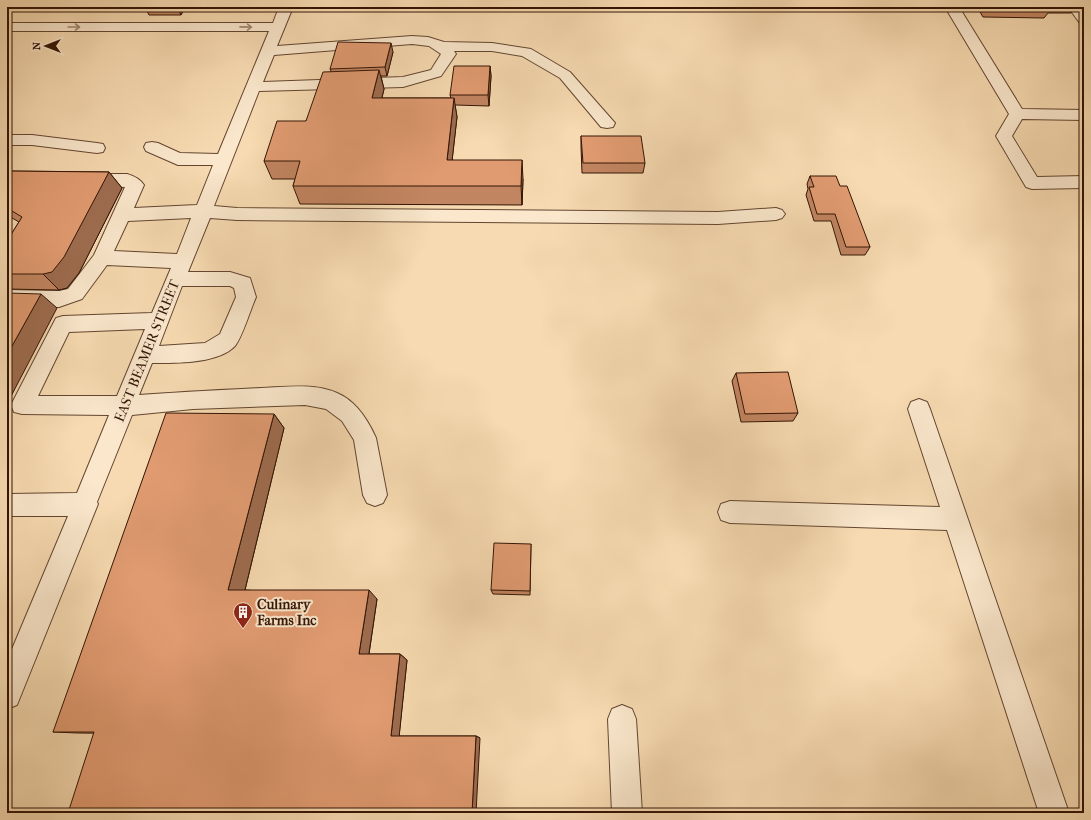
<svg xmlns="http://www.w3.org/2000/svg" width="1091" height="820" font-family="'IM FELL French Canon',serif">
<rect width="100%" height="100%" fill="#f7dab1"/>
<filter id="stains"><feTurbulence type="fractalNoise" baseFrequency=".005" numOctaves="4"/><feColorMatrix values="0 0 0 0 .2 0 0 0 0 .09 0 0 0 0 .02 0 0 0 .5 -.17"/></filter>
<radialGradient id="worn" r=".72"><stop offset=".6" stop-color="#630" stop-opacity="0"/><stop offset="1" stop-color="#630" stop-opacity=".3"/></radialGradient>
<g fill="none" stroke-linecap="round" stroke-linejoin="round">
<g stroke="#634630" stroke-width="2">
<g id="minor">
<path d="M 279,7 L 293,7 L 277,46 L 412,36 L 428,37 L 444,42 L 492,43 L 531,49 L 570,72 L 615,123 L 613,127 L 607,128 L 601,127 L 560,78 L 522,56 L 492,51 L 454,51 L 456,54 L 441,76 L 403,87 L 259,91 L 214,206 L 237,208 L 718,212 L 776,208 L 782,210 L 785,214 L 782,218 L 776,220 L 718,224 L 237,220 L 210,218 L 188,272 L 230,272 L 250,278 L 256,297 C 251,308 242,338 235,346 C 218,364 175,363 152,363 L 139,395 C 180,392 221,390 261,388 C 286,387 314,383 337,393 C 356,401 368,420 376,438 L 387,495 L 383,503 L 375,506 L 367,503 L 363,495 L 354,440 L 342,421 L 326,409 L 305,405 L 193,409 L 132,415 L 97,502 L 98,504 L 17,705 L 7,709 L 7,661 L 68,516 L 7,516 L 7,494 L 77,493 L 109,415 L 22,414 L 14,412 L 11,405 L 56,318 L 63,316 L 152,313 L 171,268 L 107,265 L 82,299 L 59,307 L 7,306 L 7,290 L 59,291 L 68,289 L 94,255 L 125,187 L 86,186 L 80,184 L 77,180 L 80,176 L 86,174 L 127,174 C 134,176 140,179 144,185 L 134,208 L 197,205 L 213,165 L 178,165 L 146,151 L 144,147 L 146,143 L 152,142 L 158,143 L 180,153 L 218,154 L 269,31 L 7,31 L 7,23 L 273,23 ZM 412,44 L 429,46 L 441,54 L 431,70 L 403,77 L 263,82 L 274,55 ZM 191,218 L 177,254 L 114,251 L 128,221 ZM 182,286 L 230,286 L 234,288 L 236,297 L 220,334 L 205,343 L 159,346 ZM 145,329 L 117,396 L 38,396 L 69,332 Z"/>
<polygon points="945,7 959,7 1022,109 1084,110 1084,120 1022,119 1012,136 1037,177 1084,176 1084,188 1032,189 1026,187 996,136 1009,114"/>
<polygon points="1068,7 1082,7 1084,10 1084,23 1079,22"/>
<polygon points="7,135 32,135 97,143 103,144 105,148 103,152 97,153 32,145 7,145"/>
<polygon points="919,399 927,402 930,409 1069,813 1039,813 947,530 730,523 721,520 718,512 721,504 730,501 940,507 908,409 911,402"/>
<polygon points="622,705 632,709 636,719 642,813 612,813 608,719 612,709"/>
</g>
</g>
<use href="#minor" fill="#fae7cc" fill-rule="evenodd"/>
</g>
<g fill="#c28561" stroke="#321405">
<polygon points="132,7 185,7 181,15 149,15 146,9 133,9"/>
<polygon points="325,7 352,7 352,9 325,10"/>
<polygon points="977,7 1075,7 1071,13 1048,13 1044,18 983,17"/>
<polygon points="393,52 387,76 381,76 384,89 382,98 451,98 450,95 490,66 491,76 489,106 455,105 457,117 452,160 523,179 522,205 300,204 293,186 295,179 272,179 264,161 306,121 331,71 330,69"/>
<polygon points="581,136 645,163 643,173 582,173 581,147"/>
<polygon points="7,171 109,172 122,188 79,273 67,288 59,290 7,289 7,241 19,222 7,215"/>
<polygon points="810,176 840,186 870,247 865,255 841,255 831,221 814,221 806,195 808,189 807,184"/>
<polygon points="736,373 798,413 793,421 741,422 732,381"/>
<polygon points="274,414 284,428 245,590 377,599 369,654 400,654 407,660 399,736 476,736 480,738 78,733 53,732"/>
<polygon points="531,544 530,595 493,594 491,590"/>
</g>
<g fill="#9e6c4f" stroke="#321405">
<polygon points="177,7 185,7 181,15"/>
<polygon points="391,43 393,52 387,76 385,67"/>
<polygon points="490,66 491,76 489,106 488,95"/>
<polygon points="379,70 384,89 377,117 372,98"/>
<polygon points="454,98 457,117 450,179 447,160"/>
<polygon points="522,160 523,179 522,205 521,186"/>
<polygon points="109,172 122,188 79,273 67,288 59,290 43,274"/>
<polygon points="41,294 57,308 7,404 7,355"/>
<polygon points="274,414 284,428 243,598 228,590"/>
<polygon points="369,590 377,599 368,660 359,654"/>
<polygon points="400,654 407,660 399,738 391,736"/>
<polygon points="476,736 480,738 476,813 472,813"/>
</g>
<g fill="#e19b71" stroke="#321405">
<polygon points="338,42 391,43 385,67 330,69"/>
<polygon points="454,66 490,66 488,95 450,95"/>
<polygon points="379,70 372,98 454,98 447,160 522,160 521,186 293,186 300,161 264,161 277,121 306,121 323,72"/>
<polygon points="581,136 641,136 645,163 583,163"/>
<polygon points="7,171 109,172 64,257 52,272 43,274 7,274 7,241 22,217 7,208"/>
<polygon points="810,176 836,176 840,186 847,186 870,247 846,247 835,214 817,214 809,187 814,187"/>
<polygon points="7,293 41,294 7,355"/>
<polygon points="788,372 798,413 745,414 736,373"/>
<polygon points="166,413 274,414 228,590 369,590 359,654 400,654 391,736 476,736 472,813 68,813 94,732 53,732"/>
<polygon points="494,543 531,544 530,591 491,590"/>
</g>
<defs><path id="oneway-shaft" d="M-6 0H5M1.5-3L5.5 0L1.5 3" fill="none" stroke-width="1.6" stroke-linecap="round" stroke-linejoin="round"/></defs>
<g stroke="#a08872">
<use href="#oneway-shaft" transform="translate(74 27)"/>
<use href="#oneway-shaft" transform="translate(246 27) rotate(1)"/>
</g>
<defs>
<g id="building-pin" transform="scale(1)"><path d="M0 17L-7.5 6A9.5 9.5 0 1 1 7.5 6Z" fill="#8f2418" stroke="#fae7cc"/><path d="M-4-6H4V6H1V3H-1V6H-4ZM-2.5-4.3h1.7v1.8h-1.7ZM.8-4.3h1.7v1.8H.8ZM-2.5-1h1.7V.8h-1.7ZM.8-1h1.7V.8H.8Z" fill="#fff"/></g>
</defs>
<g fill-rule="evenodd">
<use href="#building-pin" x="243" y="612"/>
</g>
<g text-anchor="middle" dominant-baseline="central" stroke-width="4" stroke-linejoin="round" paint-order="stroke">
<g font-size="14" fill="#321405" stroke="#fae7cc">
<text transform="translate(147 351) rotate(-68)">EAST BEAMER STREET</text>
</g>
<g font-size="14" font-weight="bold" fill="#321405" stroke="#fae7cc" text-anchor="start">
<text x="257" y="604">Culinary<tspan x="257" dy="16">Farms Inc</tspan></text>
</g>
</g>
<rect width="1091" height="820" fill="none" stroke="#f7dab1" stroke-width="24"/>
<rect x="8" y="8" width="1075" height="804" fill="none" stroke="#321405" stroke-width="2"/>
<rect x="12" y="12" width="1067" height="796" fill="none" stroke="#321405"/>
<g transform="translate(46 46) rotate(270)" stroke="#fae7cc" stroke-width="3" paint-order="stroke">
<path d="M0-3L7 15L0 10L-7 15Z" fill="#321405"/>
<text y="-6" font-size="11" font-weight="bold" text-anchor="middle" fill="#321405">N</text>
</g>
<rect width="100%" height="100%" filter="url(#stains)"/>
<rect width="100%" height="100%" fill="url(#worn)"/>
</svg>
